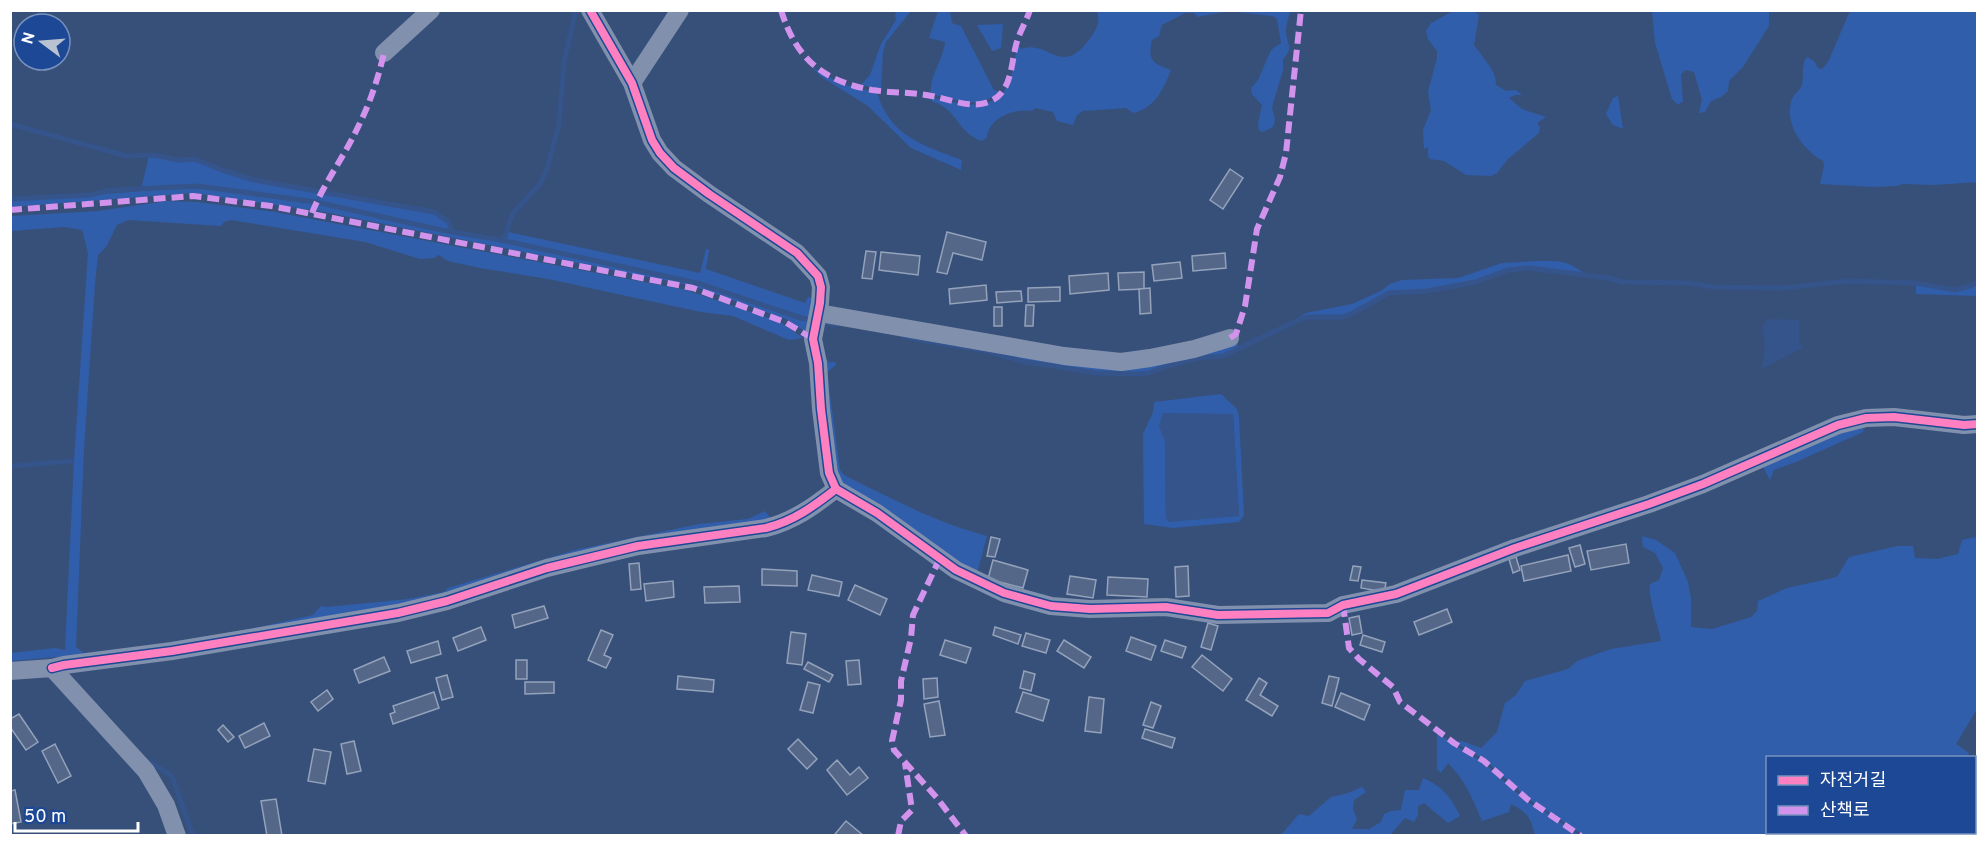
<svg xmlns="http://www.w3.org/2000/svg" width="1988" height="846" font-family="Overpass,'Noto Sans KR',sans-serif">
<rect width="100%" height="100%" fill="#37507a"/>
<g fill="#315eaa" fill-rule="evenodd">
<polygon points="897,11 911,11 886,42 883,52 881,89 861,85 870,75 881,44 896,20 895,15"/>
<path d="M 938,11 L 950,11 L 952,23 L 961,26 L 994,90 L 1000,92 C 977,110 957,100 931,94 C 929,76 943,61 945,42 L 929,38 Z"/>
<path d="M 1097,11 L 1290,11 C 1289,17 1286,24 1286,31 C 1286,44 1295,47 1283,59 L 1283,70 L 1272,107 L 1275,120 L 1273,127 L 1262,132 L 1259,130 L 1258,124 L 1262,105 L 1252,94 L 1251,88 L 1258,80 L 1271,50 L 1281,43 L 1277,19 L 1273,16 L 1228,11 C 1218,14 1208,14 1198,17 L 1194,13 L 1185,13 L 1162,25 L 1159,36 L 1152,40 C 1147,62 1154,63 1171,70 C 1163,90 1155,108 1133,113 L 1126,108 L 1083,111 L 1077,115 L 1073,125 L 1057,121 L 1053,112 L 1035,108 L 1032,111 C 1014,108 989,118 987,137 L 982,141 C 958,134 957,108 933,102 L 930,97 C 960,103 994,117 1010,81 C 1014,69 1015,55 1018,43 L 1021,49 C 1050,39 1061,80 1091,37 C 1098,27 1100,22 1097,11 Z"/>
<polygon points="1453,11 1474,11 1479,15 1474,45 1491,68 1495,76 1496,85 1506,91 1516,90 1522,95 1515,95 1509,98 1522,109 1546,117 1537,123 1540,127 1539,133 1508,159 1497,173 1491,176 1466,175 1444,161 1430,159 1428,156 1428,147 1424,149 1423,130 1431,110 1428,92 1437,58 1437,51 1428,39 1426,31 1431,23"/>
<polygon points="1652,11 1769,11 1769,26 1743,67 1729,81 1728,91 1721,97 1711,101 1705,112 1699,113 1702,100 1694,72 1686,70 1681,74 1683,101 1678,105 1672,99 1655,43"/>
<path d="M 1850,11 L 1977,11 L 1977,182 L 1934,185 L 1903,184 L 1896,186 L 1874,187 L 1820,184 L 1824,166 L 1823,161 C 1803,150 1783,123 1792,99 C 1795,93 1800,91 1802,84 C 1804,75 1801,64 1807,57 L 1814,61 L 1818,68 L 1822,69 L 1828,62 Z"/>
<polygon points="1003,24 1001,48 992,51 977,25"/>
<path d="M 812,66 C 830,81 854,89 877,92 C 888,135 924,146 962,160 L 961,170 L 911,148 L 868,106 L 820,76 Z"/>
<polygon points="1618,96 1623,129 1613,125 1606,114 1613,98"/>
<polygon points="149,156 178,160 195,159 236,176 320,193 316,201 198,185 141,189"/>
<path d="M 180,188 L 198,188 L 314,204 L 312,210 L 193,193 L 11,207 L 11,200 L 20,199 C 74,197 126,192 180,188 Z"/>
<polygon points="321,193 434,212 448,222 451,230 317,201"/>
<polygon points="167,201 197,202 275,212 686,290 780,322 803,338 789,340 733,316 701,312 548,279 480,268 448,261 439,255 434,258 420,259 365,242 231,220 224,222 221,226 128,220 117,225 106,247 98,255 95,284 84,449 76,647 84,653 172,643 251,629 313,615 321,606 327,607 408,599 444,592 448,588 575,550 699,524 748,519 765,511 773,521 447,595 138,652 59,660 57,657 11,661 11,653 55,648 65,650 74,460 88,253 82,230 64,227 11,231 11,216 98,211"/>
<polygon points="316,204 441,231 501,242 701,286 814,323 806,332 786,319 693,286 314,210"/>
<polygon points="508,232 700,273 706,249 709,250 706,269 805,303 808,297 818,299 816,320 701,283 504,240"/>
<path d="M 1538,261 C 1562,261 1565,260 1586,274 L 1542,268 L 1508,269 L 1475,281 L 1446,287 L 1427,290 L 1389,292 L 1381,295 L 1354,311 L 1343,316 L 1308,316 L 1295,320 L 1306,313 L 1352,304 L 1381,291 L 1390,284 L 1402,280 L 1458,278 L 1502,263 Z"/>
<path d="M 1977,283 L 1977,296 L 1916,294 L 1916,284 C 1937,287 1958,296 1977,283 Z"/>
<polygon points="1237,335 1238,347 1223,355 1198,357 1164,366 1149,372 1137,373 1096,372 1025,361 986,350 1121,363"/>
<path d="M 822,355 L 829,362 L 835,362 L 836,365 L 827,372 L 840,470 L 844,475 C 890,498 937,523 987,536 L 976,577 L 841,487 L 837,477 Z"/>
<path d="M 1221,394 L 1237,409 L 1239,417 L 1244,515 L 1239,522 L 1173,528 L 1144,524 L 1143,434 L 1153,412 L 1154,402 ZM 1233,414 L 1239,516 L 1166,518 L 1165,440 L 1159,426 Z"/>
<polygon points="1865,422 1863,432 1796,462 1774,470 1770,480 1761,463"/>
<path d="M 1642,536 L 1656,540 L 1675,553 L 1688,582 L 1691,598 L 1691,627 L 1712,629 L 1751,617 L 1757,611 L 1758,601 L 1787,588 L 1837,577 L 1849,557 L 1898,546 L 1913,546 L 1915,558 L 1937,559 L 1958,554 L 1962,540 L 1975,537 L 1978,546 L 1977,709 L 1956,744 L 1969,753 L 1968,757 L 1768,758 L 1768,832 L 1916,833 L 1912,836 L 1583,835 L 1527,798 L 1485,760 L 1454,742 L 1462,741 L 1481,748 L 1497,732 L 1505,703 L 1516,695 L 1525,681 L 1568,669 L 1577,661 L 1611,649 L 1661,641 C 1658,625 1648,598 1650,584 L 1659,580 L 1663,568 L 1655,553 L 1643,547 Z"/>
<path d="M 1437,732 L 1453,744 L 1483,762 L 1526,801 L 1547,813 L 1578,835 L 1535,835 C 1530,817 1528,813 1511,804 L 1509,812 L 1482,821 C 1473,799 1465,780 1448,763 L 1441,773 L 1437,769 Z"/>
<path d="M 1423,778 C 1442,786 1451,797 1460,816 L 1448,823 L 1424,803 L 1418,806 L 1418,815 L 1414,822 L 1405,818 L 1390,835 L 1281,835 L 1299,814 L 1309,816 L 1331,797 L 1348,793 L 1362,787 L 1366,792 L 1354,800 L 1353,809 L 1357,819 L 1352,829 L 1369,829 L 1381,822 L 1384,814 L 1391,811 L 1401,810 L 1405,790 L 1419,790 Z"/>
</g>
<g fill="#35548b">
<polygon points="1773,319 1799,320 1799,344 1804,347 1762,369 1765,344 1762,328 1767,320"/>
<polygon points="1163,413 1233,414 1239,516 1169,522 1166,518 1165,441 1159,426"/>
</g>
<g fill="none" stroke-linecap="round" stroke-linejoin="round">
<g stroke="#35548b" stroke-width="5">
<polyline points="10,124 127,156 154,155 178,160 195,159 222,170 254,180 434,212 449,222 452,231"/>
<polyline points="10,199 89,195 112,190 198,186 316,202 441,230 501,240 701,284 800,318 836,325"/>
<polyline points="501,240 505,236 513,213 540,184 547,169 559,124 564,62 576,10"/>
<polyline points="904,337 986,351 1025,362 1046,365 1096,373 1137,374 1149,373 1164,367 1198,358 1223,356 1296,321 1308,317 1343,317 1355,312 1389,293 1427,291 1475,282 1508,270 1528,268 1609,278 1622,282 1690,283 1713,287 1784,288 1847,281 1916,283 1955,290 1970,286 1978,282"/>
<polyline points="10,466 71,461"/>
<polyline points="148,761 172,776 193,836"/>
<polyline points="1974,787 1978,784"/>
<polyline points="1926,836 1931,832"/>
</g>
</g>
<g fill="#546789" stroke="#94a2ba" stroke-width="1.5">
<polygon points="1230,169 1243,178 1223,209 1210,200"/>
<polygon points="947,232 986,242 982,260 953,253 947,274 937,272"/>
<polygon points="866,251 876,252 872,279 862,278"/>
<polygon points="881,252 920,256 918,275 879,270"/>
<polygon points="1225,253 1226,268 1193,271 1192,256"/>
<polygon points="1180,262 1182,278 1154,281 1152,265"/>
<polygon points="1144,272 1144,289 1119,290 1118,273"/>
<polygon points="1108,273 1109,290 1070,294 1069,276"/>
<polygon points="986,285 987,300 950,304 949,289"/>
<polygon points="1060,287 1060,301 1028,302 1028,288"/>
<polygon points="1150,288 1151,313 1140,314 1139,289"/>
<polygon points="1021,291 1022,301 997,303 996,292"/>
<polygon points="1026,305 1034,305 1033,326 1025,326"/>
<rect x="994" y="307" width="8" height="19"/>
<polygon points="991,537 1000,539 995,557 987,556"/>
<polygon points="1626,544 1629,563 1591,570 1587,551"/>
<polygon points="1580,545 1585,564 1575,567 1569,548"/>
<polygon points="1568,555 1571,571 1524,581 1521,566"/>
<polygon points="1516,557 1520,570 1513,573 1509,559"/>
<polygon points="993,560 1028,570 1023,588 988,579"/>
<polygon points="639,563 641,589 631,590 629,564"/>
<polygon points="1188,566 1189,596 1176,597 1175,567"/>
<polygon points="1353,566 1361,567 1358,581 1350,580"/>
<polygon points="762,569 797,571 797,586 762,585"/>
<polygon points="812,575 842,582 839,596 808,590"/>
<polygon points="1070,576 1096,580 1093,598 1067,594"/>
<polygon points="1108,577 1148,579 1147,597 1107,595"/>
<polygon points="1362,580 1386,583 1384,592 1361,588"/>
<polygon points="673,581 674,597 646,601 644,584"/>
<polygon points="855,585 887,599 880,615 848,600"/>
<polygon points="739,586 740,602 705,603 704,587"/>
<polygon points="544,606 548,618 515,628 512,615"/>
<polygon points="1447,609 1452,622 1419,635 1414,622"/>
<polygon points="1359,616 1362,633 1352,635 1349,618"/>
<polygon points="1208,623 1218,626 1211,650 1201,647"/>
<polygon points="481,627 486,640 458,651 453,638"/>
<polygon points="995,627 1021,635 1018,644 993,635"/>
<polygon points="601,630 613,635 604,655 611,658 606,668 588,660"/>
<polygon points="791,632 806,634 802,665 787,663"/>
<polygon points="1026,633 1050,640 1046,653 1022,646"/>
<polygon points="1363,635 1385,642 1382,652 1360,645"/>
<polygon points="1131,637 1156,646 1151,660 1126,651"/>
<polygon points="945,640 971,648 966,663 940,655"/>
<polygon points="1064,640 1091,657 1084,668 1057,651"/>
<polygon points="1165,640 1186,647 1182,658 1161,651"/>
<polygon points="438,641 441,654 411,663 407,651"/>
<polygon points="1202,655 1232,679 1223,691 1192,667"/>
<polygon points="384,657 390,671 359,683 354,670"/>
<rect x="516" y="660" width="11" height="19"/>
<polygon points="859,660 861,684 848,685 846,661"/>
<polygon points="808,662 833,675 829,682 804,669"/>
<polygon points="1024,671 1035,674 1031,691 1020,688"/>
<polygon points="447,675 453,697 442,700 436,678"/>
<polygon points="678,676 714,680 713,692 677,689"/>
<polygon points="1329,676 1339,678 1332,706 1322,703"/>
<polygon points="937,678 938,697 924,699 923,679"/>
<polygon points="1259,678 1267,683 1260,695 1278,706 1272,716 1246,700"/>
<polygon points="525,682 554,682 554,693 525,694"/>
<polygon points="808,682 820,685 813,713 800,710"/>
<polygon points="327,690 333,699 318,711 311,702"/>
<polygon points="434,692 439,708 393,724 390,714 395,712 393,706"/>
<polygon points="1023,692 1049,700 1043,721 1016,712"/>
<polygon points="1341,693 1370,705 1364,720 1335,707"/>
<polygon points="1089,697 1104,699 1101,733 1085,731"/>
<polygon points="939,701 945,735 930,737 924,704"/>
<polygon points="1151,702 1161,706 1153,728 1143,725"/>
<polygon points="19,714 38,742 26,750 10,727 10,719"/>
<polygon points="264,723 270,736 245,748 239,736"/>
<polygon points="223,725 234,737 228,742 218,730"/>
<polygon points="1145,729 1175,738 1172,748 1142,738"/>
<polygon points="798,739 817,759 807,769 788,749"/>
<polygon points="354,741 361,771 347,774 341,744"/>
<polygon points="55,744 71,776 58,783 42,751"/>
<polygon points="314,749 331,752 325,784 308,781"/>
<polygon points="837,760 850,775 859,767 868,778 847,795 827,770"/>
<polygon points="15,790 21,822 10,824 10,791"/>
<polygon points="276,799 282,836 267,836 261,801"/>
<polygon points="846,821 864,836 838,836 835,834"/>
</g>
<g fill="none" stroke-linecap="round" stroke-linejoin="round">
<g stroke="#8191ad" stroke-width="18">
<polyline points="590,10 632,83 652,140 660,153 674,168 709,194 797,253 818,276 821,287 820,303 813,339 818,363 821,409 829,473 836,489 877,513 956,570 1004,593 1051,606 1090,609 1166,607 1218,615 1328,613 1343,605 1396,594 1515,548 1649,504 1703,484 1838,425 1866,418 1894,417 1964,425 1978,424"/>
<polyline points="384,53 431,10"/>
<polyline points="632,83 680,10"/>
<polyline points="819,313 1064,356 1121,362 1150,358 1194,349 1230,338"/>
<path d="M 52,668 L 64,665 L 172,651 L 398,613 L 447,601 L 547,568 L 638,546 L 766,528 C 794,521 814,506 836,489"/>
<polyline points="10,671 52,668 146,771 166,805 177,836"/>
</g>
<g stroke="#d193ec" stroke-width="6" stroke-dasharray="12 6" stroke-linecap="butt">
<path d="M 781,10 C 796,59 823,81 872,90 C 892,93 912,92 932,96 C 950,99 972,110 991,101 C 1012,91 1011,64 1016,45 C 1019,33 1026,22 1030,10"/>
<polyline points="10,210 193,196 271,206 693,288 785,322 813,339"/>
<path d="M 312,213 C 324,183 344,157 358,127 C 370,103 378,79 384,53"/>
<polyline points="1230,338 1236,334 1245,306 1257,229 1280,177 1286,153 1301,10"/>
<polyline points="940,558 913,615 911,638 901,681 901,700 892,741 894,750 937,798 966,836"/>
<polyline points="1343,605 1349,648 1359,659 1393,687 1400,702 1454,743 1484,761 1527,799 1581,836"/>
<polyline points="898,836 901,821 912,810 905,763"/>
</g>
<g stroke="#1c4895" stroke-width="11">
<g id="cycleway">
<polyline points="590,10 632,83 652,140 660,153 674,168 709,194 797,253 818,276 821,287 820,303 813,339 818,363 821,409 829,473 836,489 877,513 956,570 1004,593 1051,606 1090,609 1166,607 1218,615 1328,613 1343,605 1396,594 1515,548 1649,504 1703,484 1838,425 1866,418 1894,417 1964,425 1978,424"/>
<path d="M 52,668 L 64,665 L 172,651 L 398,613 L 447,601 L 547,568 L 638,546 L 766,528 C 794,521 814,506 836,489"/>
</g>
</g>
<use href="#cycleway" stroke="#ff80c0" stroke-width="8"/>
</g>
<rect width="1988" height="846" fill="none" stroke="#ffffff" stroke-width="24"/>
<rect x="1766" y="756" width="210" height="78" fill="#1c4895" stroke="#7791bf" stroke-width="1.5"/>
<rect x="1778" y="776" width="30" height="9" fill="#ff80c0" stroke="#7791bf" stroke-width="1.5"/>
<text x="1820" y="786" font-size="18" fill="#ffffff">자전거길</text>
<rect x="1778" y="806" width="30" height="9" fill="#d193ec" stroke="#7791bf" stroke-width="1.5"/>
<text x="1820" y="816" font-size="18" fill="#ffffff">산책로</text>
<g transform="translate(42 42) rotate(286)"><circle r="28" fill="#1c4895" stroke="#7791bf" stroke-width="1.5"/>
<path d="M0-4.5L10 22L0 15L-10 22Z" fill="#b9c2d0"/>
<text y="-9" font-size="16" font-weight="bold" text-anchor="middle" fill="#ffffff">N</text>
</g>
<path d="M15 822v9h123v-9" fill="none" stroke="#ffffff" stroke-width="3"/>
<text x="24" y="822" font-size="18" fill="#ffffff" stroke="#1c4895" stroke-width="4.5" paint-order="stroke">50 m</text>
</svg>
